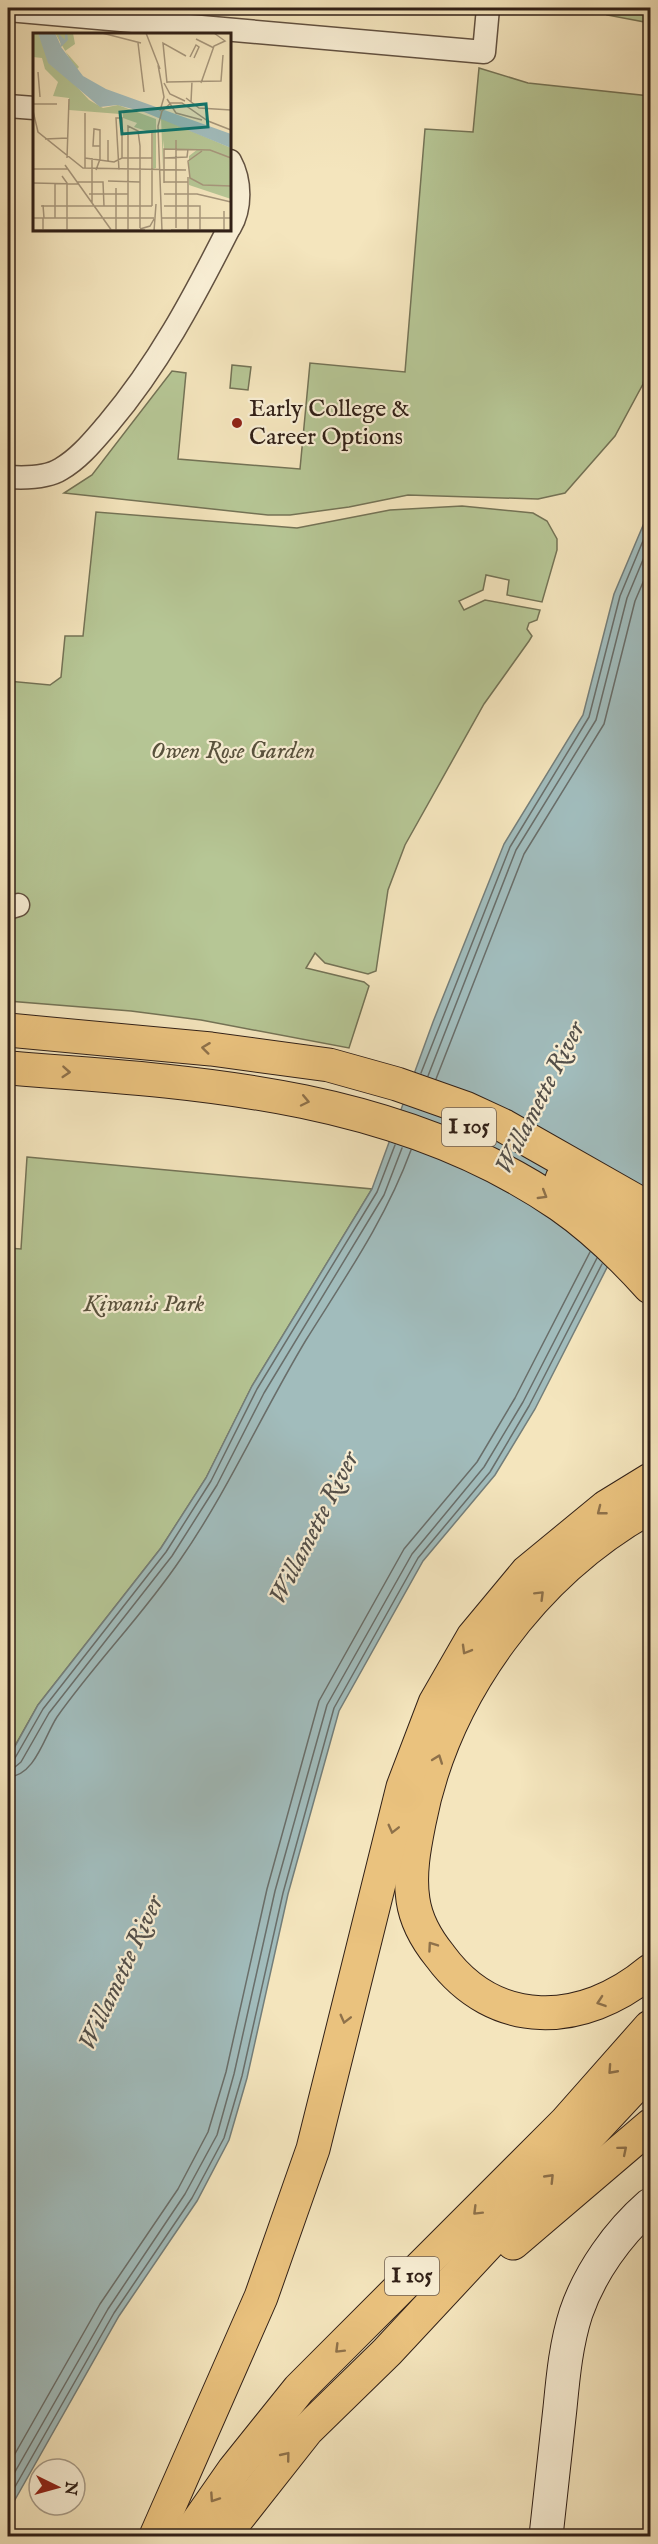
<svg xmlns="http://www.w3.org/2000/svg" width="658" height="2544" font-family="'IM FELL English',serif">
<rect width="100%" height="100%" fill="#f4e5bd"/>
<filter id="stains"><feTurbulence type="fractalNoise" baseFrequency=".00333" numOctaves="4"/><feColorMatrix values="0 0 0 0 .2 0 0 0 0 .09 0 0 0 0 .02 0 0 0 .5 -.17"/></filter>
<radialGradient id="worn" r=".72"><stop offset=".6" stop-color="#630" stop-opacity="0"/><stop offset="1" stop-color="#630" stop-opacity=".3"/></radialGradient>
<g fill="#b6c695" stroke="#747356" stroke-width="1.5">
<polygon points="608,8 650,8 650,23 607,15"/>
<polygon points="479,68 528,83 650,96 650,353 643,384 615,436 565,493 538,499 408,495 349,507 290,515 268,515 64,493 92,475 172,371 186,373 178,459 300,469 310,363 405,372 425,129 473,132"/>
<polygon points="232,365 251,367 248,390 230,388"/>
<polygon points="462,506 533,513 547,521 557,539 557,550 542,602 507,595 509,580 486,575 483,590 459,601 464,610 485,600 540,610 537,620 529,623 527,629 532,636 529,641 484,704 405,845 388,890 376,971 368,974 325,963 315,953 306,968 364,982 369,986 349,1048 201,1020 131,1011 8,1001 8,681 50,685 61,677 65,636 83,636 96,512 297,528 390,510"/>
<polygon points="27,1157 372,1189 252,1386 206,1478 161,1548 38,1705 8,1758 8,1248 21,1249"/>
</g>
<polygon fill="#a1bcbc" stroke="#747e7a" stroke-width="1.5" points="650,509 650,1183 535,1409 495,1475 423,1561 339,1711 288,1894 247,2078 229,2140 197,2201 119,2316 8,2512 8,1759 38,1705 161,1548 206,1478 252,1386 372,1189 433,1022 504,844 583,715 614,594"/>
<g fill="none" stroke-linecap="round" stroke-linejoin="round">
<g stroke="#696e6a" stroke-width="1.5">
<polyline points="421,1073 510,847 589,717 620,596 650,524"/>
<polyline points="428,1076 516,850 596,720 627,598 650,543"/>
<polyline points="436,1079 524,854 604,724 635,601 650,566"/>
<polyline points="8,1760 15,1758 43,1709 166,1552 211,1481 257,1389 377,1192 395,1145"/>
<polyline points="8,1768 15,1767 21,1762 49,1713 172,1556 217,1485 264,1393 384,1195 402,1148"/>
<path d="M 8,1777 C 35,1776 44,1737 57,1717 C 95,1663 143,1615 180,1560 C 228,1491 262,1413 306,1340 C 344,1279 386,1219 411,1150"/>
<polyline points="8,2466 100,2304 178,2189 208,2132 226,2072 267,1889 319,1701 404,1549 477,1462 515,1398 590,1252"/>
<polyline points="8,2484 108,2309 185,2194 217,2135 234,2074 275,1891 327,1705 412,1554 484,1467 523,1402 597,1258"/>
<polyline points="8,2499 114,2313 192,2198 224,2138 242,2076 283,1893 334,1708 418,1558 490,1472 529,1406 602,1264"/>
</g>
<g stroke="#625140" stroke-width="25">
<g id="street">
<polyline points="8,10 484,52 488,8"/>
<polyline points="8,106 34,108"/>
<path d="M 230,161 C 241,181 241,208 230,227"/>
<path d="M 8,477 C 24,478 47,478 61,469 C 80,458 94,440 108,424 C 158,365 193,299 228,230"/>
<polyline points="8,908 18,905"/>
</g>
</g>
<g stroke="#312017" stroke-width="35">
<path id="secondary" d="M 546,2536 C 551,2494 555,2451 560,2408 C 563,2377 566,2344 576,2313 C 590,2272 618,2233 650,2205"/>
</g>
<g stroke="#312017" stroke-width="35">
<g id="highway">
<polyline points="8,1030 211,1049 329,1065 397,1084 465,1108 504,1126 650,1209"/>
<path d="M 8,1068 C 198,1082 397,1093 560,1205 C 593,1228 623,1257 650,1287"/>
<polyline points="562,1179 616,1219 650,1248"/>
<path d="M 650,1507 C 535,1571 444,1692 419,1823 C 414,1848 409,1874 413,1900 C 416,1921 427,1940 440,1956 C 495,2031 583,2027 650,1971"/>
<polyline points="513,2243 650,2126"/>
<polyline points="156,2536 261,2297 313,2149 403,1787 435,1703 473,1637 527,1572 606,1507 650,1480"/>
<polyline points="188,2536 234,2470 299,2389 566,2122 650,2027"/>
<polyline points="226,2536 236,2520 307,2430 387,2352 650,2070"/>
</g>
</g>
<use href="#street" stroke="#f8eed4" stroke-width="22"/>
<use href="#secondary" stroke="#f8eed4" stroke-width="33"/>
<use href="#highway" stroke="#eac27e" stroke-width="33"/>
</g>
<defs><path id="oneway-chevron" d="M-2-3.5L2.5 0L-2 3.5" fill="none" stroke-width="1.6" stroke-linecap="round" stroke-linejoin="round" transform="scale(1.5)"/></defs>
<g stroke="#8e714a">
<use href="#oneway-chevron" transform="translate(206 1048) rotate(-173)"/>
<use href="#oneway-chevron" transform="translate(66 1072) rotate(4)"/>
<use href="#oneway-chevron" transform="translate(305 1101) rotate(12)"/>
<use href="#oneway-chevron" transform="translate(543 1195) rotate(31)"/>
<use href="#oneway-chevron" transform="translate(601 1511) rotate(142)"/>
<use href="#oneway-chevron" transform="translate(540 1595) rotate(-45)"/>
<use href="#oneway-chevron" transform="translate(466 1650) rotate(120)"/>
<use href="#oneway-chevron" transform="translate(438 1759) rotate(-70)"/>
<use href="#oneway-chevron" transform="translate(393 1829) rotate(104)"/>
<use href="#oneway-chevron" transform="translate(432 1946) rotate(-125)"/>
<use href="#oneway-chevron" transform="translate(601 2002) rotate(161)"/>
<use href="#oneway-chevron" transform="translate(345 2019) rotate(104)"/>
<use href="#oneway-chevron" transform="translate(612 2070) rotate(132)"/>
<use href="#oneway-chevron" transform="translate(623 2150) rotate(-40)"/>
<use href="#oneway-chevron" transform="translate(550 2178) rotate(-46)"/>
<use href="#oneway-chevron" transform="translate(477 2211) rotate(135)"/>
<use href="#oneway-chevron" transform="translate(339 2349) rotate(135)"/>
<use href="#oneway-chevron" transform="translate(286 2456) rotate(-51)"/>
<use href="#oneway-chevron" transform="translate(214 2498) rotate(124)"/>
</g>
<circle fill="#8f2418" stroke="#f8eed4" stroke-width="2" cx="237" cy="423" r="6"/>
<g text-anchor="middle" dominant-baseline="central" stroke-width="4.5" stroke-linejoin="round" paint-order="stroke">
<g fill="#f8eed4" stroke="#6d5e50" stroke-width="1.5">
<rect x="442" y="1108" width="54" height="38" rx="4.5"/>
<rect x="385" y="2257" width="54" height="38" rx="4.5"/>
</g>
<g font-size="22" font-weight="bold" fill="#312017">
<text x="469" y="1127">I 105</text>
<text x="412" y="2276">I 105</text>
</g>
<g font-size="24" fill="#312017" stroke="#f8eed4" text-anchor="start">
<text x="249" y="409">Early College &amp;<tspan x="249" dy="28">Career Options</tspan></text>
</g>
<g font-size="24" font-style="italic" fill="#59523d" stroke="#f8eed4">
<text x="233" y="751">Owen Rose Garden</text>
<text x="144" y="1304">Kiwanis Park</text>
</g>
<g font-size="26" font-style="italic" fill="#534f49" stroke="#f8eed4">
<text transform="translate(540 1098) rotate(-63)">Willamette River</text>
<text transform="translate(314 1528) rotate(-63)">Willamette River</text>
<text transform="translate(121 1973) rotate(-65)">Willamette River</text>
</g>
</g>
<g transform="translate(33 33)">
<rect width="198" height="198" fill="#f4e5bd"/>
<path d="M 0,0 L 5,0 L 18,32 L 15,30 L 34,43 L 56,67 L 70,75 L 85,72 L 123,86 L 123,135 L 120,136 L 120,100 L 101,94 L 104,90 L 90,85 L 90,78 L 87,81 L 36,77 L 36,65 L 20,63 L 25,49 L 12,36 L 9,25 L 0,24 ZM 22,0 L 40,0 L 42,11 L 32,18 L 46,34 L 43,37 ZM 128,85 L 198,115 L 198,166 L 156,152 L 156,123 L 165,116 L 131,116 L 130,107 L 130,135 Z" fill="#b6c695"/>
<path d="M 5,0 L 22,0 L 28,13 L 25,0 L 32,7 L 32,0 L 34,0 L 35,7 L 28,14 L 50,43 L 73,56 L 198,101 L 198,115 L 111,79 L 84,72 L 67,74 L 15,30 Z" fill="#a1bcbc"/>
<path fill="none" stroke="#a6967b" stroke-width="1.5" d="M 69,0 L 108,10M 113,0 L 127,36M 163,6 L 181,15M 105,10 L 111,59M 157,24 L 163,12 L 166,14 L 161,25M 125,32 L 131,64 L 127,78M 5,39 L 7,64M 134,49 L 188,48 L 190,22M 131,50 L 137,61 L 152,68M 134,50 L 130,10 L 153,23M 168,50 L 181,13 L 192,8 L 181,0M 153,65 L 166,75 L 198,77M 134,66 L 143,80 L 169,87M 158,69 L 159,48M 0,71 L 24,71M 0,78 L 5,99 L 50,135 L 153,137M 12,106 L 35,105M 169,118 L 155,128 L 157,145 L 170,152 L 198,153M 34,125 L 36,66M 52,125 L 81,129 L 89,125 L 119,125M 59,125 L 59,170M 131,125 L 154,124 L 155,116M 75,129 L 75,107M 32,132 L 79,198M 0,136 L 35,136M 52,136 L 52,80M 63,137 L 67,126 L 67,97 L 61,96 L 60,113 L 67,113M 86,137 L 83,85 L 89,85 L 89,125M 29,143 L 34,150 L 34,198M 155,144 L 155,198M 75,148 L 107,149M 44,149 L 70,149 L 71,173M 131,149 L 155,149M 0,150 L 45,151M 131,150 L 131,116 L 177,117 L 198,125M 56,161 L 95,161M 131,161 L 164,161 L 198,169M 10,172 L 11,185 L 121,185M 8,173 L 119,173M 119,173 L 119,98M 131,173 L 167,173 L 167,197M 0,185 L 10,185 L 10,198M 22,185 L 22,150M 129,185 L 198,185M 143,195 L 143,107M 107,196 L 117,193 L 121,186M 0,197 L 112,197M 83,197 L 83,155M 95,197 L 95,93 L 105,98 L 107,113 L 107,195M 138,197 L 198,197M 191,197 L 191,178M 121,198 L 123,171M 129,198 L 125,93 L 129,78 L 138,70 L 149,70 L 175,88 L 198,97"/>
<path fill="#0f766e" fill-opacity="0.15" stroke="#0f766e" stroke-width="3" d="M 173,71 L 175,94 L 89,101 L 87,79 Z"/>
<rect width="198" height="198" fill="none" stroke="#312017" stroke-width="3"/>
</g>
<rect width="658" height="2544" fill="none" stroke="#f4e5bd" stroke-width="30"/>
<rect x="9" y="9" width="640" height="2526" fill="none" stroke="#312017" stroke-width="3"/>
<rect x="15" y="15" width="628" height="2514" fill="none" stroke="#312017" stroke-width="1.5"/>
<g transform="translate(57 2487) rotate(95)"><circle r="28" fill="#f8eed4" stroke="#a89c88" stroke-width="1.5"/>
<path d="M0-4.5L10 22L0 15L-10 22Z" fill="#8f2418"/>
<text y="-9" font-size="16" font-weight="bold" text-anchor="middle" fill="#312017">N</text>
</g>
<rect width="100%" height="100%" filter="url(#stains)"/>
<rect width="100%" height="100%" fill="url(#worn)"/>
</svg>
